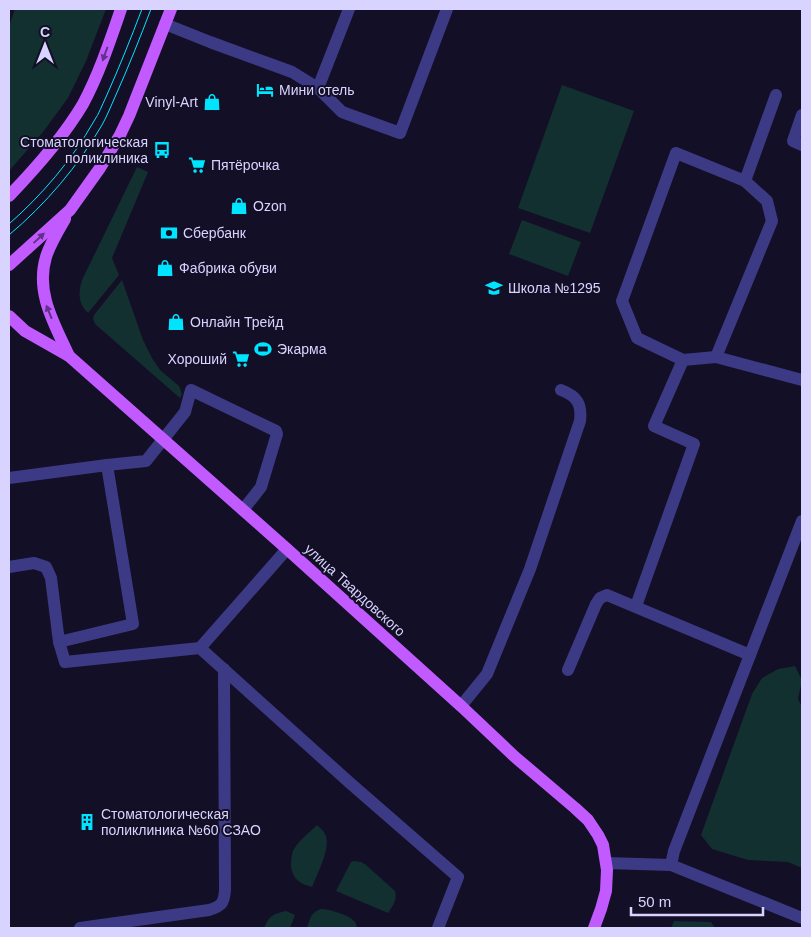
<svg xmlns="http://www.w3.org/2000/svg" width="811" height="937" font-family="Helvetica,sans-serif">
<rect width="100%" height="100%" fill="#130f26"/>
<g fill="#12302f">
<polygon points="15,9 106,9 86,61 68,98 43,132 9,171 9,26"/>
<polygon points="562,85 634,111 590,233 518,208"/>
<path d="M 137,167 L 148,172 L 112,258 L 119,275 L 88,313 C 78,303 78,293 82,280 Z"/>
<polygon points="522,220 581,242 568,276 509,254"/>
<polygon points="122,280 143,340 152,358 160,370 179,386 182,394 180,398 95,324 93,319 94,315"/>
<polygon points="795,666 802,680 798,699 802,707 802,868 788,862 748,860 712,849 701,835 752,694 762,678 778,669"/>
<path d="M 317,825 C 319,827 324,831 325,834 C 332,846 317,874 312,887 C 301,884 293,880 291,867 C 291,862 291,856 293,851 C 298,841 309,833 317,825 Z"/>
<path d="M 354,861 L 361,862 L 366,865 L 395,891 C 398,899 392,907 388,913 L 336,891 L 351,862 Z"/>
<path d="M 321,909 C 329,909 349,915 354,921 C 357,924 356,925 357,928 L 307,928 C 310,919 311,912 321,909 Z"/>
<path d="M 286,911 L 295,915 L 290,928 L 264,928 C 269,916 273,914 286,911 Z"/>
<polygon points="674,921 711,922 715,928 671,928"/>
</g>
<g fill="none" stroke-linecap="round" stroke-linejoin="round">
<g stroke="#3d3a85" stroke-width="12">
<polyline points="349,9 318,88 342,112 400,133 447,9"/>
<polyline points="165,24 210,42 292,72 318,88"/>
<polyline points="802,115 793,141 802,145"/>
<polyline points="716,357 772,221 767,201 745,181"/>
<polyline points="683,360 716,357 802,380"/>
<polyline points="9,478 107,465 146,461 185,412 191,390 276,431 277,434 261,487 243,510"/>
<polyline points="287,549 200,648 350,783 458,877 438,928"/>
<polyline points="9,567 34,563 46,567 51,578 59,642 133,624 107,465"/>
<polyline points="636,606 694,444 654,426 683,360 637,338 622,301 676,153 745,181 776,95"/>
<polyline points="59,642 65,662 200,648"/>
<polyline points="750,655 802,521"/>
<polyline points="568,670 596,604 600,598 607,595 750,655 674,851 671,865"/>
<path d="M 461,706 L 487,674 L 530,569 L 580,421 C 582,404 577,396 561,390"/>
<polyline points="606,863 671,865 802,918"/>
<path d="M 80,928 L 209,910 C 222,906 224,903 225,890 L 224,669"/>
</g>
<g stroke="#c25bff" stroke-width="12">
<path d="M 9,196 C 36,168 63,138 83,104 C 99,74 110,41 121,9"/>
<path d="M 65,219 C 58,231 50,244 46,257 C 35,293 55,325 69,356"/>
<polyline points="9,265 70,210 100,168 120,135 129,116 171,9"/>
<polyline points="9,316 25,331 69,356 287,549 461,706 515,757 575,808 588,820 598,835 603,845 607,870 606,891 601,909 594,928"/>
</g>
<g stroke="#00e5ff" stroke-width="1">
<path d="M 9,224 C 42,195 72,160 94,121 C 99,114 102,105 106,97 C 119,68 131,38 142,9"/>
<path d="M 9,235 C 46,204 78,166 102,125 C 107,116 111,106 115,97 C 128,68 140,38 151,9"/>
</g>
</g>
<defs><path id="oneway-solid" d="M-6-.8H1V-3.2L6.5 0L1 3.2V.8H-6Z" transform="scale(1.25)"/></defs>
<g fill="#623188">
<use href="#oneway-solid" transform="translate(105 54) rotate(110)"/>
<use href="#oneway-solid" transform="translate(39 238) rotate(-43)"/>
<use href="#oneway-solid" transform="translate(49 312) rotate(-112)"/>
</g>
<defs>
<g id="hotel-bare" transform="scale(1.35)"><path d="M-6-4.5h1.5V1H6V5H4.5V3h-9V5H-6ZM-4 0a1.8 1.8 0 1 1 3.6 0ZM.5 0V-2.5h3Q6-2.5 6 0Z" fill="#00e5ff" stroke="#130f26" stroke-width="2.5" paint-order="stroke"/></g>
<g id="shop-bare" transform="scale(1.35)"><path d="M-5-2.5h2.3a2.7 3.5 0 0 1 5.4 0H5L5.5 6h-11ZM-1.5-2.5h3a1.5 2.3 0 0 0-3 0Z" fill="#00e5ff" stroke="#130f26" stroke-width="2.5" paint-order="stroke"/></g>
<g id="bus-bare" transform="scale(1.35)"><path d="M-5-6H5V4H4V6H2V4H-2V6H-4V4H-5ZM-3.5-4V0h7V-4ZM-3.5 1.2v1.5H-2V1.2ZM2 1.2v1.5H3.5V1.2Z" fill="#00e5ff" stroke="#130f26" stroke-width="2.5" paint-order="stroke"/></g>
<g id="supermarket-bare" transform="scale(1.35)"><path d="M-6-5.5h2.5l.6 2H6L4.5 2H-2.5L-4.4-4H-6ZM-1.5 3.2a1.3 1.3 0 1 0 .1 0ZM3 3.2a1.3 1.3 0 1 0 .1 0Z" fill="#00e5ff" stroke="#130f26" stroke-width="2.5" paint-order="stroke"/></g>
<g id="bank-bare" transform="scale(1.35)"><path d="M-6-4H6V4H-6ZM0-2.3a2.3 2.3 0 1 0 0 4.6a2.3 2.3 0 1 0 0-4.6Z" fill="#00e5ff" stroke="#130f26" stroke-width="2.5" paint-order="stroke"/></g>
<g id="school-bare" transform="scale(1.35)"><path d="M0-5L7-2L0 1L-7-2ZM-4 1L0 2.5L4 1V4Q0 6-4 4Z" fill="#00e5ff" stroke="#130f26" stroke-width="2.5" paint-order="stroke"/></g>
<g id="stadium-bare" transform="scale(1.35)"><path d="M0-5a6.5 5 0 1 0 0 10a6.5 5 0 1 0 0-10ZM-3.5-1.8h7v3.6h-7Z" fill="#00e5ff" stroke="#130f26" stroke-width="2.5" paint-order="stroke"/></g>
<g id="building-bare" transform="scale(1.35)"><path d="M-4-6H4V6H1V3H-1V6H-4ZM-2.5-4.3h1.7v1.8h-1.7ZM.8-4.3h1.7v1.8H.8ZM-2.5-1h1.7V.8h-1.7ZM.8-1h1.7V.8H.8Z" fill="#00e5ff" stroke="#130f26" stroke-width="2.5" paint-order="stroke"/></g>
</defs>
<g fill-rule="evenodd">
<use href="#hotel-bare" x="265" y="90"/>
<use href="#shop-bare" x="212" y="102"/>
<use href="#bus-bare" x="162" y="150"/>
<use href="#supermarket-bare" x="197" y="165"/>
<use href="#shop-bare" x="239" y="206"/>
<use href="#bank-bare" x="169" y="233"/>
<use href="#shop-bare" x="165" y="268"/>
<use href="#school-bare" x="494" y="288"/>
<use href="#shop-bare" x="176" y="322"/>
<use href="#stadium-bare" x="263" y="349"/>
<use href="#supermarket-bare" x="241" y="359"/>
<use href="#building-bare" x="87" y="822"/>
</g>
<g text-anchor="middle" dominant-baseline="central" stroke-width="4" stroke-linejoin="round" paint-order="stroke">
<g font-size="14" fill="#d9d4ff" stroke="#130f26" text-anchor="start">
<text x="279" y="90">Мини отель</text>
<text x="198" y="102" text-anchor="end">Vinyl-Art</text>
<text x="148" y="142" text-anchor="end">Стоматологическая<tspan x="148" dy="16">поликлиника</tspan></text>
<text x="211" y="165">Пятёрочка</text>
<text x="253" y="206">Ozon</text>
<text x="183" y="233">Сбербанк</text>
<text x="179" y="268">Фабрика обуви</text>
<text x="508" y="288">Школа №1295</text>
<text x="190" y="322">Онлайн Трейд</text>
<text x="277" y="349">Экарма</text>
<text x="227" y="359" text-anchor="end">Хороший</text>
<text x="101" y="814">Стоматологическая<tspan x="101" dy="16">поликлиника №60 СЗАО</tspan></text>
</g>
<g font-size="14" fill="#d9d4ff" stroke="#130f26">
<text transform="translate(355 590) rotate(42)">улица Твардовского</text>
</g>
</g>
<rect width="811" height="937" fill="none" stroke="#d9d4ff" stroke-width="20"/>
<g transform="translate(45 45)" stroke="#130f26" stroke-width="4" paint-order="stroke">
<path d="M0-4L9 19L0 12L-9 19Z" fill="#d9d4ff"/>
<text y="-8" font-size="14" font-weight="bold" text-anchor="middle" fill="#d9d4ff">С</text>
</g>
<path d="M631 907v8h132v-8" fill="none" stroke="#d9d4ff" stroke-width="2.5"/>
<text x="638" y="907" font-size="15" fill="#d9d4ff" stroke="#130f26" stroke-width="4" paint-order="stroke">50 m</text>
</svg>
